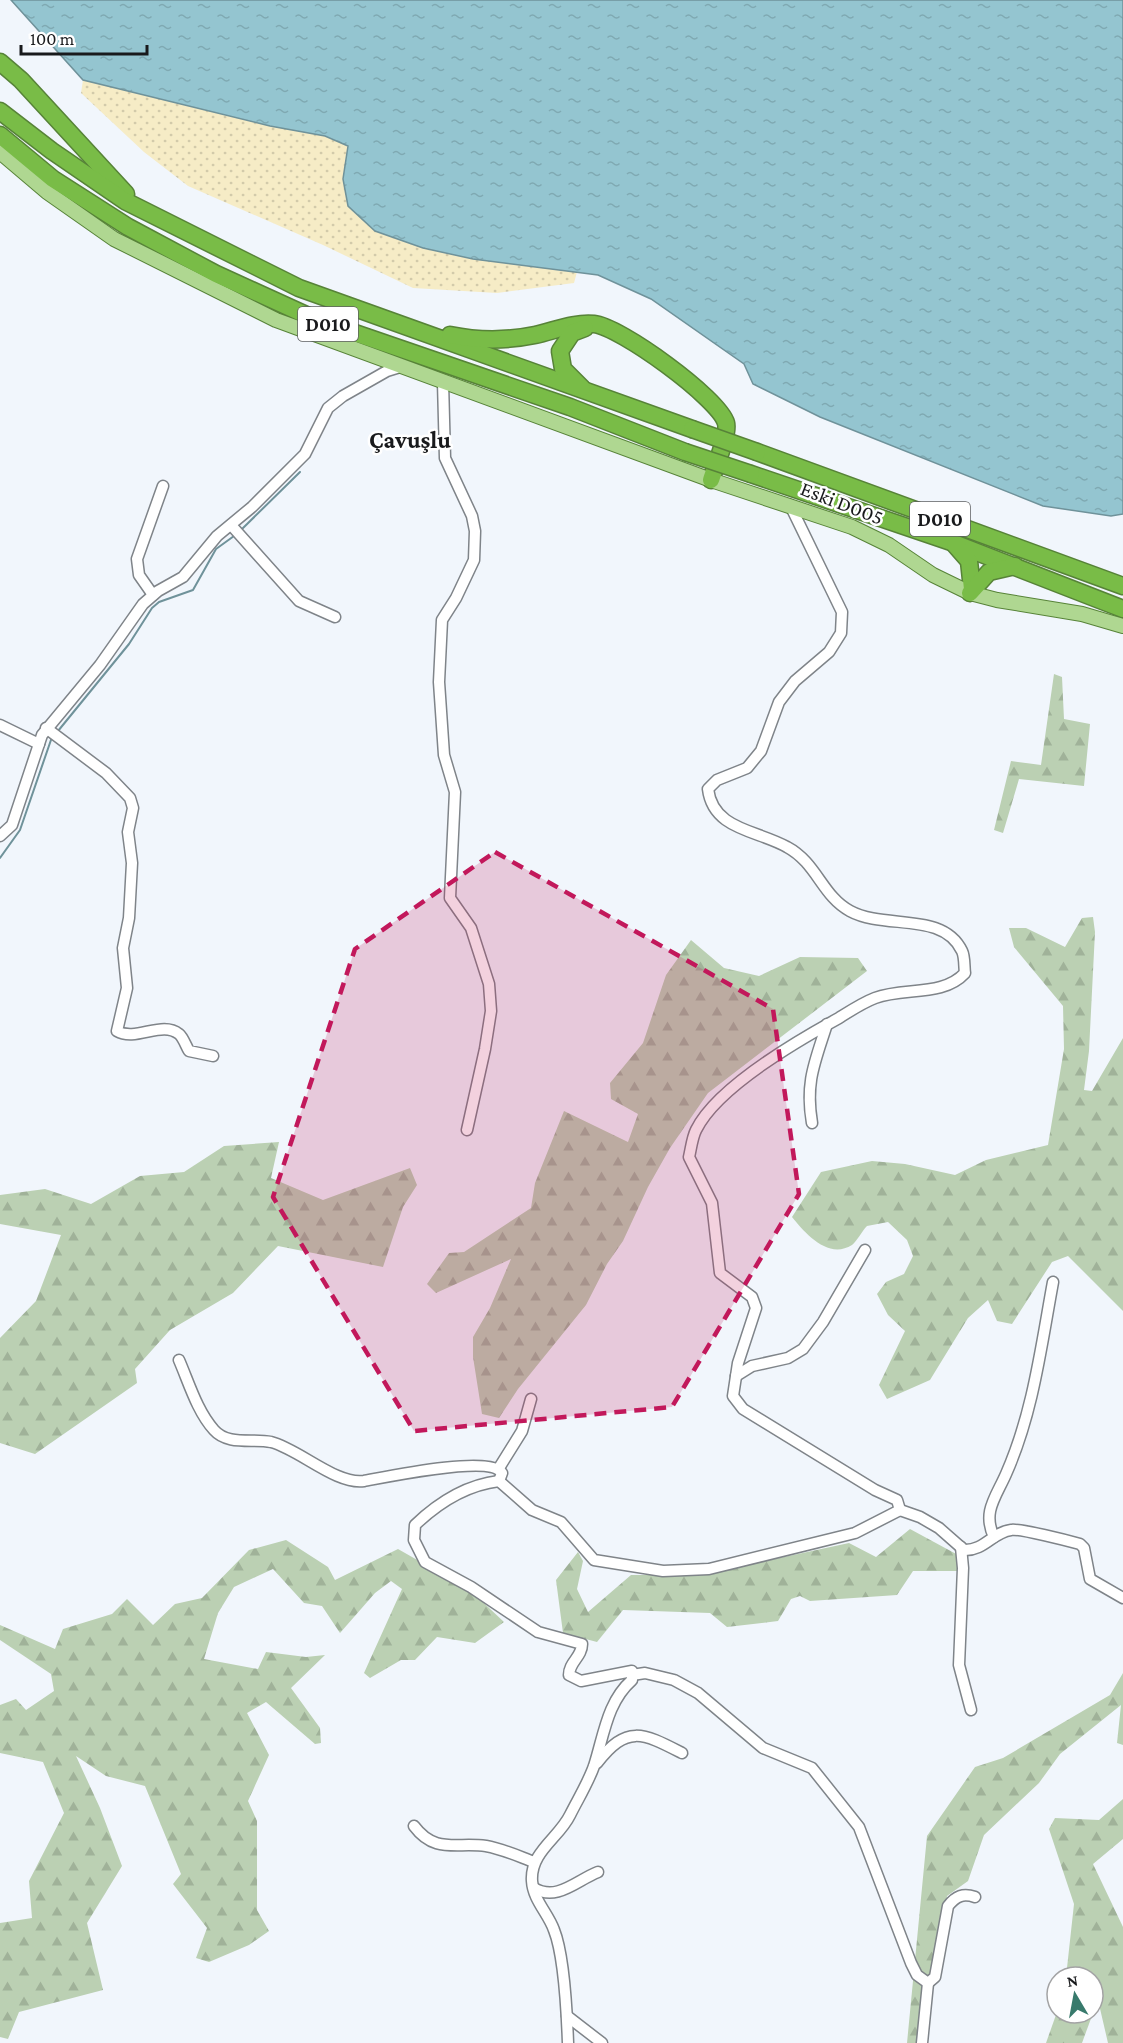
<svg xmlns="http://www.w3.org/2000/svg" width="1123" height="2043" font-family="'Crimson Pro',serif">
<defs>
<pattern id="forest-firs" width="22" height="20" patternUnits="userSpaceOnUse" patternTransform="scale(1.5)"><rect width="22" height="20" fill="#bbd0b3"/><path d="M5 1l3.5 6h-7zM16 11l3.5 6h-7z" fill="#a0b299"/></pattern>
<pattern id="sand-dots" width="8" height="8" patternUnits="userSpaceOnUse" patternTransform="scale(1.5)"><rect width="8" height="8" fill="#f6ecc6"/><path d="M2 2h.1M6 6h.1" fill="none" stroke="#d2caaa" stroke-width="1.8" stroke-linecap="round"/></pattern>
<pattern id="water-ripples" width="26" height="14" patternUnits="userSpaceOnUse" patternTransform="scale(1.5)"><rect width="26" height="14" fill="#94c5d0"/><path d="M2 4q2-2 4 0t4 0M15 11q2-2 4 0t4 0" fill="none" stroke="#7fa9b2"/></pattern>
</defs>
<rect width="100%" height="100%" fill="#f1f6fc"/>
<g fill="url(#forest-firs)">
<polygon points="1054,674 1062,677 1064,719 1090,724 1084,786 1019,779 1003,833 994,830 1011,761 1041,765"/>
<path d="M 1093,917 L 1095,932 L 1089,1051 L 1084,1090 L 1092,1091 L 1123,1038 L 1123,1311 L 1068,1256 L 1052,1262 L 1012,1324 L 997,1321 L 988,1300 L 968,1318 L 930,1380 L 887,1399 L 879,1385 L 905,1331 L 888,1315 L 877,1294 L 886,1282 L 904,1274 L 913,1256 L 907,1240 L 888,1222 L 867,1226 C 862,1231 857,1241 852,1245 C 828,1260 805,1233 792,1217 L 821,1172 L 872,1161 L 905,1164 L 955,1175 L 986,1160 L 1048,1145 L 1064,1049 L 1063,1006 L 1014,947 L 1009,928 L 1026,928 L 1065,947 L 1082,918 Z"/>
<polygon points="691,940 724,968 759,976 800,957 858,958 867,971 708,1093 670,1148 648,1187 623,1241 607,1264 586,1305 518,1389 499,1418 482,1414 473,1357 473,1337 490,1308 511,1259 436,1293 427,1284 449,1253 464,1252 531,1208 535,1183 564,1111 628,1142 638,1114 611,1099 610,1083 643,1043 666,975"/>
<polygon points="279,1142 271,1178 323,1200 410,1168 417,1185 403,1207 383,1267 278,1246 233,1293 170,1330 135,1369 137,1383 35,1454 0,1443 0,1338 36,1301 61,1235 0,1224 0,1195 45,1189 91,1204 140,1176 184,1172 224,1146"/>
<polygon points="910,1529 958,1555 958,1571 913,1571 897,1595 810,1601 800,1596 791,1599 778,1621 727,1627 710,1613 623,1610 597,1642 563,1633 556,1580 578,1552 583,1561 577,1589 588,1612 631,1575 700,1575 849,1543 876,1557"/>
<polygon points="286,1540 328,1567 335,1580 398,1549 470,1590 504,1622 475,1643 437,1637 415,1660 401,1660 370,1678 364,1673 402,1589 391,1581 375,1593 340,1633 322,1606 304,1603 273,1569 234,1587 218,1613 204,1659 258,1669 266,1652 306,1657 325,1655 291,1688 320,1728 321,1743 315,1744 266,1702 247,1713 269,1755 248,1801 257,1821 257,1910 269,1931 249,1945 209,1962 196,1958 207,1928 173,1884 181,1874 145,1786 106,1776 76,1756 100,1808 122,1866 87,1923 103,1990 19,2012 8,2039 0,2037 0,1923 32,1918 29,1881 64,1813 43,1762 0,1753 0,1705 16,1699 26,1710 54,1691 51,1674 0,1640 0,1625 55,1649 63,1629 112,1614 127,1599 153,1625 175,1604 202,1598 249,1550"/>
<polygon points="1123,1673 1123,1745 1117,1743 1121,1705 1060,1754 1039,1783 984,1835 968,1881 947,1896 925,2043 907,2043 927,1836 975,1767 1003,1758 1110,1695"/>
<polygon points="1123,1799 1123,1839 1093,1864 1123,1927 1123,2043 1108,2043 1098,2000 1093,2012 1093,1977 1066,1977 1074,1904 1049,1829 1055,1818 1099,1820"/>
<polygon points="1057,2012 1093,2013 1082,2043 1046,2043"/>
</g>
<polygon fill="url(#sand-dots)" points="83,80 270,126 325,136 349,146 343,179 375,231 423,248 473,259 577,272 574,283 497,293 413,288 323,245 188,186 144,152 81,93"/>
<polygon fill="url(#water-ripples)" stroke="#6f929a" stroke-width="1.5" points="11,0 1123,0 1123,514 1111,516 1043,506 820,417 753,384 744,364 651,299 598,275 473,259 423,248 375,231 348,206 343,179 348,146 325,136 270,126 83,80"/>
<g fill="none" stroke-linecap="round" stroke-linejoin="round">
<g stroke="#6f929a" stroke-width="2">
<polyline points="241,530 300,472"/>
<polyline points="58,731 129,644 152,608 159,602 193,590 216,549 234,536"/>
<polyline points="0,858 20,830 52,737"/>
</g>
<g stroke="#7f8489" stroke-width="13">
<g id="minor">
<polyline points="443,382 445,458 472,516 475,531 474,560 456,598 442,620 439,682 444,755 455,792 450,898 471,928 489,984 491,1011 485,1049 467,1130"/>
<polyline points="231,525 299,601 335,617"/>
<polyline points="153,595 139,575 137,559 163,486"/>
<polyline points="0,725 39,744"/>
<path d="M 46,728 L 106,773 L 130,798 L 133,808 L 128,832 L 132,863 L 129,918 L 123,948 L 127,988 L 117,1031 C 136,1042 162,1020 179,1034 C 183,1037 186,1046 189,1051 L 213,1056"/>
<polyline points="0,836 12,825 42,735 100,665 143,604 158,591 183,577 217,536 252,507 305,454 328,408 343,396 387,371 400,367"/>
<path d="M 812,1123 C 805,1082 815,1062 827,1024"/>
<path d="M 179,1360 C 189,1383 197,1411 214,1430 C 228,1446 253,1438 271,1442 C 299,1449 336,1485 364,1481 C 386,1477 490,1455 502,1473 L 499,1481"/>
<polyline points="736,1376 752,1366 788,1358 803,1349 823,1322 865,1250"/>
<polyline points="499,1468 522,1431 531,1399"/>
<path d="M 900,1510 L 920,1517 L 939,1528 L 964,1550 C 984,1551 993,1532 1011,1530 C 1019,1528 1069,1541 1080,1544 L 1084,1548 L 1090,1579 L 1123,1598"/>
<path d="M 994,1537 C 982,1512 996,1497 1006,1474 C 1033,1413 1041,1347 1053,1282"/>
<polyline points="961,1547 963,1568 959,1665 971,1710"/>
<path d="M 632,1675 L 645,1673 L 674,1680 L 698,1693 L 763,1748 L 812,1768 L 859,1827 L 911,1963 L 917,1975 L 928,1983 L 935,1977 L 948,1906 C 956,1896 963,1893 975,1897"/>
<path d="M 597,1763 C 627,1724 643,1733 682,1753"/>
<path d="M 414,1826 C 435,1854 456,1842 486,1846 C 503,1849 518,1856 534,1862"/>
<path d="M 534,1888 C 557,1902 577,1880 598,1872"/>
<polyline points="567,2016 602,2043"/>
<path d="M 568,2043 C 567,2015 564,1955 554,1930 C 548,1913 533,1900 532,1881 C 530,1852 559,1838 570,1815 C 578,1799 588,1783 594,1766 C 604,1735 607,1702 632,1680 L 632,1671 L 581,1681 L 569,1675 C 569,1662 582,1657 582,1644 L 538,1632 L 471,1587 L 425,1562 L 414,1540 L 415,1525 C 439,1502 466,1485 499,1481 L 532,1510 L 561,1522 L 594,1560 L 663,1571 L 709,1569 L 855,1533 L 900,1510 L 897,1500 L 875,1490 L 743,1409 L 733,1396 L 738,1363 L 756,1308 L 752,1297 L 720,1273 L 712,1203 L 689,1157 C 691,1149 692,1138 696,1130 C 717,1087 797,1041 839,1018 C 850,1011 862,1003 875,998 C 904,987 943,997 965,973 C 964,967 965,957 962,951 C 943,911 885,930 850,911 C 822,896 817,863 787,847 C 757,830 713,830 708,789 L 717,780 L 747,768 L 761,751 L 779,702 L 795,681 L 829,652 L 841,633 L 842,612 L 790,505"/>
<polyline points="922,2043 928,1983"/>
</g>
</g>
<g stroke="#578338" stroke-width="16">
<polyline id="major" points="0,152 47,192 114,239 276,320 711,480 852,527 889,545 933,575 970,593 997,600 1082,614 1123,626"/>
</g>
<g stroke="#578338" stroke-width="19">
<g id="highway">
<polyline points="0,62 21,80 126,194"/>
<polyline points="0,111 52,151 125,201 299,288 692,429"/>
<polyline points="0,135 53,179 128,227 216,274 317,320 570,407 685,452"/>
<path d="M 450,335 C 479,341 506,341 535,335 C 554,331 574,322 594,324 C 619,326 719,398 726,423 C 729,434 715,467 711,480"/>
<polyline points="582,388 563,369 560,351 572,333 585,328"/>
<polyline points="757,452 1123,586"/>
<polyline points="751,474 951,542 1123,609"/>
<polyline points="955,545 969,561 972,589"/>
<polyline points="970,593 989,572 1015,566"/>
</g>
</g>
<use href="#minor" stroke="#fff" stroke-width="10"/>
<use href="#major" stroke="#afd791" stroke-width="14"/>
<use href="#highway" stroke="#79bc47" stroke-width="16"/>
<g stroke="#578338" stroke-width="19" stroke-linecap="butt">
<g id="highway-bridge">
<polyline points="692,429 757,452"/>
<polyline points="685,452 751,474"/>
</g>
</g>
<use href="#highway-bridge" stroke="#79bc47" stroke-width="16"/>
</g>
<path fill="#c2185b" fill-opacity="0.2" stroke="#c2185b" stroke-width="4.5" stroke-dasharray="12 8" stroke-linejoin="round" d="M 495,852 L 773,1009 L 799,1194 L 672,1407 L 414,1431 L 273,1197 L 355,949 Z"/>
<g text-anchor="middle" dominant-baseline="central" stroke-width="5" stroke-linejoin="round" paint-order="stroke">
<g fill="#fff" stroke="#5e5f60" stroke-width="1.5">
<rect x="298" y="307" width="60" height="34" rx="4.5"/>
<rect x="910" y="502" width="60" height="34" rx="4.5"/>
</g>
<g font-size="20" font-weight="bold" fill="#191a1c">
<text x="328" y="324">D010</text>
<text x="940" y="519">D010</text>
</g>
<g font-size="21" fill="#191a1c" stroke="#fff">
<text transform="translate(842 503) rotate(21)">Eski D005</text>
</g>
<g font-size="24" font-weight="bold" fill="#191a1c" stroke="#fff">
<text x="410" y="439">Çavuşlu</text>
</g>
</g>
<g transform="translate(1075 1995) rotate(350)"><circle r="28" fill="#ffffff" stroke="#a3a3a4" stroke-width="1.5"/>
<path d="M0-4.5L10 22L0 15L-10 22Z" fill="#387a6c"/>
<text y="-9" font-size="16" font-weight="bold" text-anchor="middle" fill="#191a1c">N</text>
</g>
<path d="M21 45v9h126v-9" fill="none" stroke="#191a1c" stroke-width="3"/>
<text x="30" y="45" font-size="18" fill="#191a1c" stroke="#ffffff" stroke-width="4.5" paint-order="stroke">100 m</text>
</svg>
